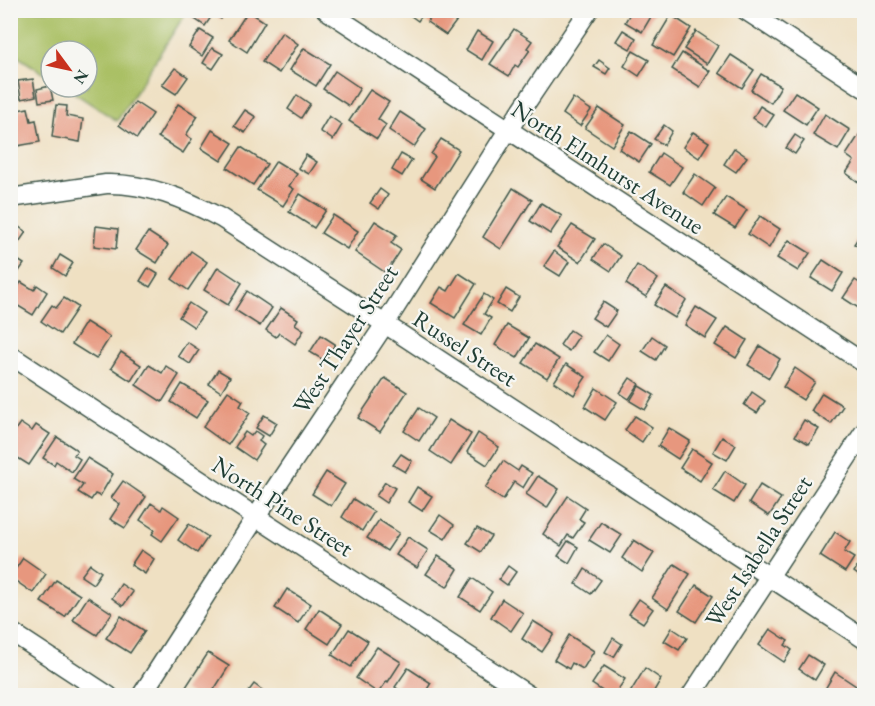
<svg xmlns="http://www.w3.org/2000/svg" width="875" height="706" font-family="'EB Garamond',serif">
<rect width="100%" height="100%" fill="#f6f6f2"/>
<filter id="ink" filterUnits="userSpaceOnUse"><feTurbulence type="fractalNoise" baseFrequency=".0167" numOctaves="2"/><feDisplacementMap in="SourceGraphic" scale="12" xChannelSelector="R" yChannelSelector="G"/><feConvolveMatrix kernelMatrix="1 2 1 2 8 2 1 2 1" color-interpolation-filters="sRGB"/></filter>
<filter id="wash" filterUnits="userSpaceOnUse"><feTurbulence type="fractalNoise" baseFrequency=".008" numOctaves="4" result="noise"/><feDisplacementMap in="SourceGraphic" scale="24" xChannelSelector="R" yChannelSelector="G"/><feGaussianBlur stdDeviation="1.35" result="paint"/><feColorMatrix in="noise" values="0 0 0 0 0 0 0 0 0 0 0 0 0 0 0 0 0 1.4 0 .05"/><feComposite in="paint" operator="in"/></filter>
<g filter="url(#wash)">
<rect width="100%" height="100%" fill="#efe0c2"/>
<polygon fill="#aac065" stroke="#647e4c" stroke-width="1.5" points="10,11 11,10 187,11 117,121 65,87 87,87 87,51 51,51 51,78 11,52"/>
<g id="blocks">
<g fill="#e7977e">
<polygon points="193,10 226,10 221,19 213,14 205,26 189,15"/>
<polygon points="403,10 426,10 418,21"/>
<polygon points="435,10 446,10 458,19 446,35 427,22"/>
<polygon points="632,10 655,10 642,32 625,22"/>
<polygon points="248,11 265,22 247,52 229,40"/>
<polygon points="671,15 691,28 673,57 653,45"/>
<polygon points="514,29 532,41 527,48 530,50 518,67 515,65 509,76 490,64"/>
<polygon points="200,30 213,38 202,56 189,47"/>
<polygon points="623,30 636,38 630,49 616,41"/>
<polygon points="477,31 493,41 482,60 466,50"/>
<polygon points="696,31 718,46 707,64 684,49"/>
<polygon points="282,32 298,44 279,73 262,62"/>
<polygon points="212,48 223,54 213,69 203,63"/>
<polygon points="304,48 330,64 316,86 290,70"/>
<polygon points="633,51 649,60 639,76 624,66"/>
<polygon points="682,53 710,71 700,87 672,69"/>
<polygon points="731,55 754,70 742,88 719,73"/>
<polygon points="599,60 610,68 606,74 594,67"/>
<polygon points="175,68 188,77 176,94 162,85"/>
<polygon points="335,71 360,88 349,106 323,89"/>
<polygon points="761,74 781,86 771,103 751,90"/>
<polygon points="33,79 36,96 21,99 18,81"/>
<polygon points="50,86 53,100 39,102 37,89"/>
<polygon points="370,90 389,102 378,119 386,125 377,139 349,121"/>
<polygon points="795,92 818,107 806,125 783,110"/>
<polygon points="297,95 310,104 301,118 288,109"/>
<polygon points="573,98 591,110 580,126 563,114"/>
<polygon points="135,102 153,114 137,138 119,125"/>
<polygon points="178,104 198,116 186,135 192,139 183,153 158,137"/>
<polygon points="56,105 67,106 66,116 83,119 80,142 52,137"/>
<polygon points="760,106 774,115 766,127 753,118"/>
<polygon points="28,108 31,121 36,120 40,142 11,147 10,126 15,125 13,111"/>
<polygon points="599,108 625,125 612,146 585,128"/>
<polygon points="245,110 256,117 245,133 234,126"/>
<polygon points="400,112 426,129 414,147 389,130"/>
<polygon points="825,114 850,130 838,150 813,135"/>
<polygon points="329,116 342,125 333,140 320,131"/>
<polygon points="664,125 672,131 664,145 654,139"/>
<polygon points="212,130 233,143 221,161 201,148"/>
<polygon points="631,131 651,144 639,162 619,149"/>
<polygon points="693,132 709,142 699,158 683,147"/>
<polygon points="795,135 804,141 795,154 786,148"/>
<polygon points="859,135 864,138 864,186 846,173 854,161 846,155"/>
<polygon points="441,139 459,150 435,188 421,179 435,157 431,154"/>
<polygon points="241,147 267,164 253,185 227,168"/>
<polygon points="734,148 747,157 736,172 724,164"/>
<polygon points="661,153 682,167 670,185 649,172"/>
<polygon points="401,154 412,160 402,176 392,170"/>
<polygon points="306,155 317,162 309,174 298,168"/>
<polygon points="276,161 297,174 289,186 294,189 283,206 257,190"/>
<polygon points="695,174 715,188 703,206 683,192"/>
<polygon points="513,188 532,200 501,249 483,237"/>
<polygon points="380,189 388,195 379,209 370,203"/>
<polygon points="300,194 326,210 314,228 289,212"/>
<polygon points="726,197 747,210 735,228 714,215"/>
<polygon points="541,203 562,216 550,234 530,221"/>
<polygon points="333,215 358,231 347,249 321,233"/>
<polygon points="760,216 780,229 769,248 748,234"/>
<polygon points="375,221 397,235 391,243 401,250 386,273 355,252"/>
<polygon points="12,222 26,232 15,248 10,245 10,224"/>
<polygon points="572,225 595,239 580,262 557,247"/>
<polygon points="96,226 118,229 116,249 94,246"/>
<polygon points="148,232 168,245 157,263 136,250"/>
<polygon points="860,235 864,238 864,250 854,244"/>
<polygon points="789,240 810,253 798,271 777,258"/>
<polygon points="603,244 621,256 611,271 593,259"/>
<polygon points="191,251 207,262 188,290 172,279"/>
<polygon points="554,251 569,262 560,276 544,266"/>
<polygon points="10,255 24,264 10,284"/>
<polygon points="60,255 73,263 65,276 53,268"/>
<polygon points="823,260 843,273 832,291 811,278"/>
<polygon points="637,265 658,279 646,297 626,284"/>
<polygon points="218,267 242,283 228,305 204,290"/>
<polygon points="148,268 158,274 150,287 140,281"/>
<polygon points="459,273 476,284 455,318 431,303 441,287 448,291"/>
<polygon points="855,280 864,286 864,309 863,311 843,298"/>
<polygon points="21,282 34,290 37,285 47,292 33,315 10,301 10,299"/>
<polygon points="666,287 686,300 675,318 654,305"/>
<polygon points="506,289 519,297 510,312 497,304"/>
<polygon points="247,291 272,308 260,326 235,310"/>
<polygon points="484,294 493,300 484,314 491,318 481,335 464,325"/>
<polygon points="64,298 78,307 60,334 41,321 52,305 56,308"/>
<polygon points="603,302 617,311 606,327 592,318"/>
<polygon points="189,303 204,313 194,327 179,317"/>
<polygon points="696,307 717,320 705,338 685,325"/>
<polygon points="281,308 298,319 295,324 304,330 295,344 279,333 276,337 266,330"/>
<polygon points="86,322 110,337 96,359 72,344"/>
<polygon points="507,325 529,338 517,358 495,345"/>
<polygon points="727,327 747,340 736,358 715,345"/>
<polygon points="570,330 579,336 569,351 560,345"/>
<polygon points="321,335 335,344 325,361 310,352"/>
<polygon points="606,335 619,344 608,361 594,352"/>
<polygon points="652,336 665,345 656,360 642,351"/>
<polygon points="187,342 199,350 190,364 178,356"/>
<polygon points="535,344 559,359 547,378 523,363"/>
<polygon points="760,346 780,359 769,378 748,365"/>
<polygon points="121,352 141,365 131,381 111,368"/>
<polygon points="566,364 586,377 574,395 554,382"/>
<polygon points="149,365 162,373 166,366 179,375 162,402 136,385"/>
<polygon points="795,368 815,382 803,400 783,387"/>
<polygon points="218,370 230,377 221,392 209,384"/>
<polygon points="385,378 407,392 380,432 358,418"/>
<polygon points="630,378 639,384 629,399 620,393"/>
<polygon points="182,384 208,400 196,418 171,402"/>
<polygon points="639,386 654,395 645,410 630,401"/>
<polygon points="596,388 617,402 605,420 585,407"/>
<polygon points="228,391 243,401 240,406 250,413 228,445 203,427"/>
<polygon points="752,392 765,401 757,413 744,405"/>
<polygon points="822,393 843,406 831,424 811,411"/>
<polygon points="419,408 434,418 419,441 404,431"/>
<polygon points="264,415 277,423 269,436 256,428"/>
<polygon points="635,416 652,427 642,442 625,430"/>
<polygon points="449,420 471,434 451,465 430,451"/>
<polygon points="804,420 819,429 809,444 795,436"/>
<polygon points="20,423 32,431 36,425 50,434 29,465 10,453 10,437"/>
<polygon points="669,428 690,441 678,459 658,446"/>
<polygon points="255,431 262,436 259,441 264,445 254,460 235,447 245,432 251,436"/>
<polygon points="478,433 499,447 487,465 467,452"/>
<polygon points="57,437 77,450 74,455 80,459 72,472 56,461 54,465 43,458"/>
<polygon points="722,437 736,445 727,460 713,452"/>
<polygon points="692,449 712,462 700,481 680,468"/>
<polygon points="401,454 412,461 405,472 393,465"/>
<polygon points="87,458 113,474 100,496 95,494 91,500 78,492 83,485 73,479"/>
<polygon points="503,461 518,471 521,466 532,473 523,488 514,482 503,500 485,488"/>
<polygon points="725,471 745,485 734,503 713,490"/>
<polygon points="326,472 345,484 331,506 312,494"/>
<polygon points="538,476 559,489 547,508 526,494"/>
<polygon points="123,481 146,497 125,528 110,519 120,504 111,498"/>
<polygon points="385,482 395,488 386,503 376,496"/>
<polygon points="760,485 781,498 769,516 749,503"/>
<polygon points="417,487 432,496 422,511 408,502"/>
<polygon points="568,496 586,508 579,519 584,522 573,538 568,535 561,546 543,534"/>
<polygon points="353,499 374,512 362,531 342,517"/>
<polygon points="151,503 161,510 163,506 179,517 162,541 152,534 155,530 140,520"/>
<polygon points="440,515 454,525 445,539 430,530"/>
<polygon points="379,520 399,533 387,551 367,538"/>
<polygon points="601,522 622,535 610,553 589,540"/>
<polygon points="189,524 208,537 197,553 178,540"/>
<polygon points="477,528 491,536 481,552 467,543"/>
<polygon points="835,532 850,542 844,552 854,558 845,572 820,556"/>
<polygon points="408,537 428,550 417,568 396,555"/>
<polygon points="634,540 654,553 642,572 622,558"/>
<polygon points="568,541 578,547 569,563 558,556"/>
<polygon points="141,550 154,559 145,574 131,565"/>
<polygon points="438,556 458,569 447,587 426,574"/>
<polygon points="864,556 864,579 854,572"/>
<polygon points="23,558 46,574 33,593 10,577"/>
<polygon points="90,564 101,572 93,584 81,576"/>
<polygon points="674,564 690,574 668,609 652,598"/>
<polygon points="508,566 516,572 507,585 499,579"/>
<polygon points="585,569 601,580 591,594 576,584"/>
<polygon points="472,578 492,592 480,610 460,597"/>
<polygon points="56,580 80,595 65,617 41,602"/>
<polygon points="121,584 133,592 123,606 112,598"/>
<polygon points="696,585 713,596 696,622 679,611"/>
<polygon points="287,589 311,604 298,623 275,608"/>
<polygon points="88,597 112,613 97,635 73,620"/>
<polygon points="502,599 523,613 511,631 491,617"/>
<polygon points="639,599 653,609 643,623 629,614"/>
<polygon points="319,609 342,624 329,644 306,629"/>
<polygon points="121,616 145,631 130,653 106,638"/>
<polygon points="533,621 554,634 542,652 522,639"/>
<polygon points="672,628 687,638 679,650 664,641"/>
<polygon points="349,629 368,641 351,667 332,655"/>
<polygon points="770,629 788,641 785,645 792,650 784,662 759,645"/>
<polygon points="569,635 594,651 583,669 572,663 569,669 554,660"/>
<polygon points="613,638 622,644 614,657 605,652"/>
<polygon points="377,647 401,662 388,682 387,681 378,693 356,678"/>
<polygon points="208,653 229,666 210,696 193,696 184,690"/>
<polygon points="808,655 824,665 815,680 799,669"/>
<polygon points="604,666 625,679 614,696 610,696 592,684"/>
<polygon points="408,668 431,683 423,696 408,696 395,687"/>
<polygon points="645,668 661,679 651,696 628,696"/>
<polygon points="835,672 856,686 850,696 835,696 825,689"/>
<polygon points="254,684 262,690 258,696 245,696"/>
</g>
</g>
</g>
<g filter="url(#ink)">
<use href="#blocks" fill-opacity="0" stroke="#3e5549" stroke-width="1.5"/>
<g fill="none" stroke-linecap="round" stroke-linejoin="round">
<g stroke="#3e5549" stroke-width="21">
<g id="street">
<polyline points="326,10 864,363"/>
<polyline points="745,10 864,88"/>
<path d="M 10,198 L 106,184 C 147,183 185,199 221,218 L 385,324 L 864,639"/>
<polyline points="10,355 256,517 530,696"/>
<polyline points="10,631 109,696"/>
<polyline points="141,696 256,517 385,324 508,130 589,10"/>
<polyline points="691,696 864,432"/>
</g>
</g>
<use href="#street" stroke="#fff" stroke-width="18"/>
</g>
</g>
<g text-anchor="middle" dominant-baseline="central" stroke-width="4.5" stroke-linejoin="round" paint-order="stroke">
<g font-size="24" fill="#1f3d34" stroke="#f6f6f2">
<text transform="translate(608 167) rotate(33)">North Elmhurst Avenue</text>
<text transform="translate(345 339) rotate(-57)">West Thayer Street</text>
<text transform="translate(465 348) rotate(33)">Russel Street</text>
<text transform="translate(283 506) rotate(33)">North Pine Street</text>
<text transform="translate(758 551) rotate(-57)">West Isabella Street</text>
</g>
</g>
<rect width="875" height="706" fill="none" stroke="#f6f6f2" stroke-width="36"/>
<g transform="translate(69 69) rotate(123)"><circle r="28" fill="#f6f6f2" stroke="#a0aca6" stroke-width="1.5"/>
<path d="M0-4.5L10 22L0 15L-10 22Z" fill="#c8321e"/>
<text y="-9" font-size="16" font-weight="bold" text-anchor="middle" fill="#1f3d34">N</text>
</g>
</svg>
